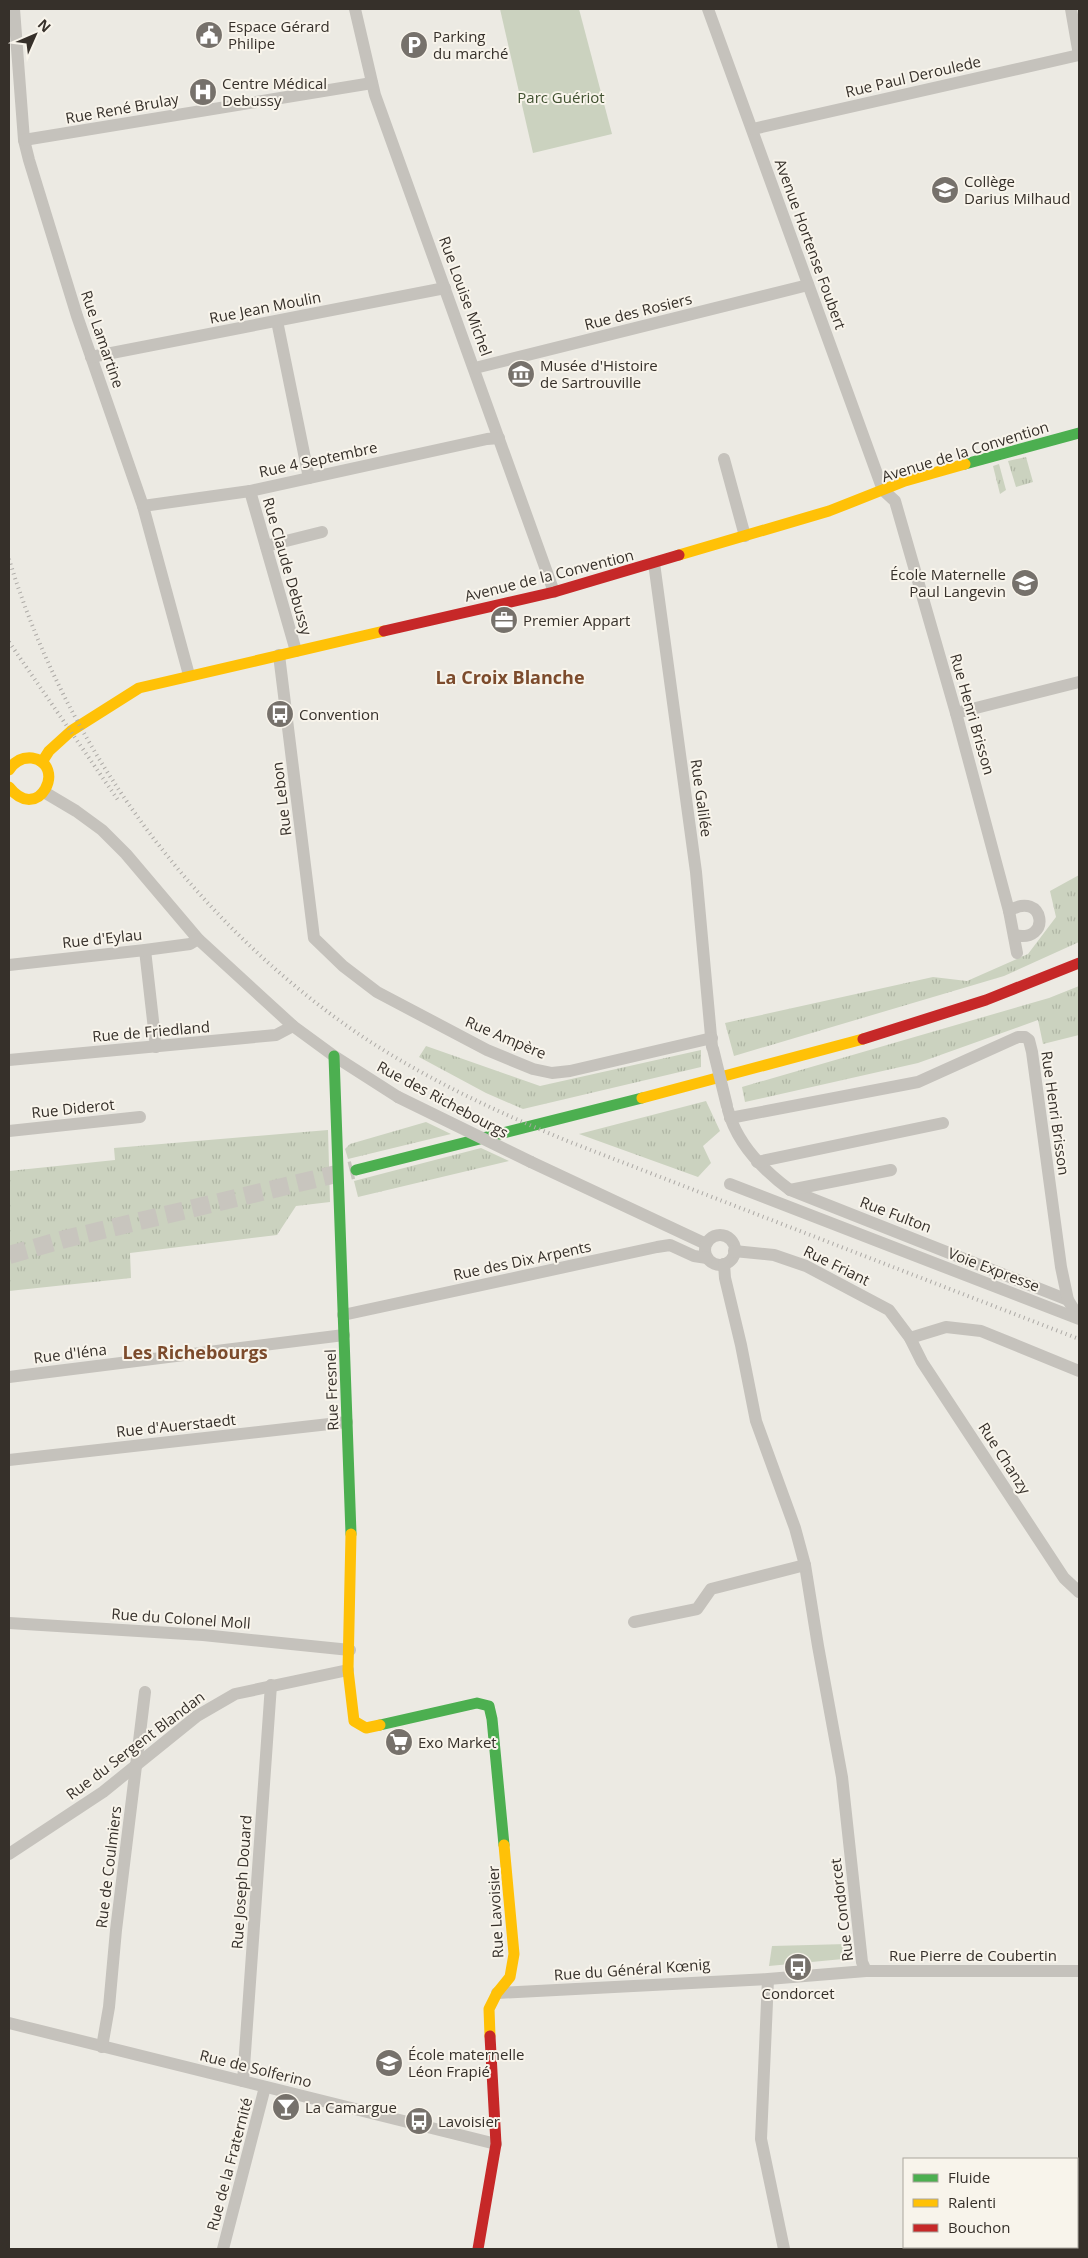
<svg xmlns="http://www.w3.org/2000/svg" width="1088" height="2258" font-family="'Open Sans',sans-serif">
<defs>
<pattern id="grass-tufts" width="24" height="20" patternUnits="userSpaceOnUse" patternTransform="scale(1.25)"><rect width="24" height="20" fill="#cbd2bf"/><path d="M3 7l-1-3M5 7V3M7 7l1-3M15 17l-1-3M17 17v-4M19 17l1-3" fill="none" stroke="#afb5a4"/></pattern>
</defs>
<rect width="100%" height="100%" fill="#eceae3"/>
<g fill="url(#grass-tufts)">
<polygon points="1026,457 1033,482 1016,487 1008,461"/>
<polygon points="999,464 1006,490 1000,494 993,466"/>
<polygon points="1079,875 1079,942 1004,976 734,1056 725,1023 933,977 967,981 1028,954 1056,917 1050,891"/>
<polygon points="1079,986 1079,1035 1043,1044 1038,1020 918,1063 745,1102 742,1087 1049,998"/>
<polygon points="426,1046 540,1086 701,1050 701,1067 523,1109 486,1093 419,1057"/>
<polygon points="706,1101 720,1131 703,1146 711,1163 698,1177 579,1134"/>
<polygon points="426,1122 451,1134 348,1159 345,1149 350,1144"/>
<polygon points="328,1130 330,1202 296,1206 277,1235 130,1253 131,1278 9,1291 9,1171 115,1160 114,1148"/>
<polygon points="481,1148 509,1161 358,1197 354,1181"/>
</g>
<g fill="#cbd2bf">
<polygon points="500,9 579,9 612,134 533,153"/>
<polygon points="847,1944 849,1948 848,1953 843,1959 769,1966 772,1946"/>
</g>
<g fill="none" stroke-linecap="round" stroke-linejoin="round">
<polyline stroke="#c8c5be" stroke-width="18" stroke-dasharray="18 9" stroke-linecap="butt" points="9,1255 65,1239 353,1170"/>
<g stroke="#c5c2bc" stroke-width="12">
<polyline points="14,9 24,140 29,160 77,316 143,506 189,675"/>
<polyline points="355,9 375,95 554,592"/>
<polyline points="708,9 880,482 883,490 895,501 956,713 1009,911 1017,953"/>
<polyline points="1071,9 1079,55"/>
<polyline points="753,129 1079,55"/>
<polyline points="24,140 372,83"/>
<polyline points="277,321 309,478"/>
<polyline points="91,357 445,288"/>
<polyline points="475,368 808,285"/>
<polyline points="724,459 745,536"/>
<polyline points="250,491 296,651"/>
<polyline points="143,506 250,491 487,439 499,438"/>
<polyline points="266,546 322,532"/>
<polyline points="654,563 696,872 712,1047"/>
<polyline points="279,655 314,938 343,966 377,992 487,1050 533,1069 552,1073 570,1071 712,1038"/>
<polyline points="956,713 1079,682"/>
<polyline points="44,792 76,811 102,830 126,854 198,939 293,1026 334,1056 398,1097"/>
<path d="M 1009,911 C 1044,889 1053,944 1014,935"/>
<polyline points="145,950 156,1047"/>
<polyline points="9,965 145,950 190,944 198,939"/>
<polyline points="9,1060 276,1035 293,1026"/>
<path d="M 728,1110 C 737,1144 763,1170 790,1190 L 1068,1300"/>
<polyline points="730,1118 918,1082 1018,1037 1025,1037 1029,1040 1032,1052 1061,1267 1068,1300 1079,1318"/>
<polyline points="9,1131 140,1117"/>
<polyline points="531,1162 706,1244"/>
<polyline points="757,1162 943,1123"/>
<polyline points="730,1184 1079,1319"/>
<polyline points="790,1190 891,1170"/>
<circle cx="720" cy="1250" r="15"/>
<polyline points="734,1251 774,1255 806,1266 889,1310 910,1338 922,1362 1064,1578 1079,1592"/>
<polyline points="724,1264 725,1278 741,1345 756,1421 795,1528 805,1565 818,1646 842,1777 862,1962 866,1971"/>
<polyline points="343,1315 657,1247 670,1245 694,1256 707,1258"/>
<polyline points="910,1338 946,1327 981,1331 1079,1371"/>
<polyline points="9,1377 344,1335"/>
<polyline points="9,1460 347,1422"/>
<polyline points="634,1622 697,1609 711,1589 805,1565"/>
<polyline points="9,1623 203,1635 350,1650"/>
<polyline points="9,1854 103,1792 197,1716 235,1694 348,1670"/>
<polyline points="768,1979 761,2139 784,2249"/>
<polyline points="497,1993 768,1979 866,1971 1079,1971"/>
<polyline points="9,2023 496,2144"/>
<polyline points="102,2047 109,2007 116,1930 145,1692"/>
<polyline points="243,2081 271,1685"/>
<polyline points="223,2249 265,2087"/>
</g>
<g stroke="#4caf50" stroke-width="11">
<polyline points="965,464 1079,433"/>
<polyline points="334,1056 351,1534"/>
<polyline points="356,1170 642,1098"/>
<polyline points="380,1725 477,1703 489,1706 492,1719 504,1845"/>
</g>
<g stroke="#ffc107" stroke-width="11">
<polyline points="679,555 829,511 905,481 965,464"/>
<polyline points="42,762 49,751 71,731 139,688 384,631"/>
<path d="M 9,770 C 14,762 21,757 32,758 C 68,764 39,825 9,787"/>
<polyline points="642,1098 863,1039"/>
<polyline points="351,1534 348,1670 354,1721 366,1728 380,1725"/>
<polyline points="490,2036 489,2009 497,1993 510,1977 514,1954 504,1845"/>
</g>
<g stroke="#c62828" stroke-width="11">
<polyline points="384,631 554,592 679,555"/>
<polyline points="863,1039 986,1000 1079,963"/>
<polyline points="478,2249 496,2144 490,2036"/>
</g>
<g stroke="#adaaa6" stroke-width="4" stroke-dasharray="1 4" stroke-linecap="butt">
<path d="M 9,559 C 67,750 196,923 360,1035 C 426,1079 497,1112 570,1142 L 1079,1339"/>
<polyline points="9,642 118,800"/>
</g>
<g stroke="#c5c2bc" stroke-width="12">
<polyline points="713,1049 727,1106"/>
<polyline points="398,1097 531,1162"/>
</g>
</g>
<defs>
<g id="civic-disc" transform="scale(1.4375)"><circle r="9.5" fill="#76716b" stroke="#f8f4eb"/><path d="M-.6-6.5H3V-4.5H.6V-3L4-1V1h2V6H-6V1h2V-1L-.6-3ZM-1.2 2.5V6h2.4V2.5Z" fill="#fff"/></g>
<g id="parking-disc" transform="scale(1.4375)"><circle r="9.5" fill="#76716b" stroke="#f8f4eb"/><path d="M-3.5-5.5H1a3.5 3.5 0 0 1 0 7H-1V5.5H-3.5ZM-1-3.4V-.6H.8a1.4 1.4 0 0 0 0-2.8Z" fill="#fff"/></g>
<g id="hospital-disc" transform="scale(1.4375)"><circle r="9.5" fill="#76716b" stroke="#f8f4eb"/><path d="M-5-5h3v3.5h4V-5h3V5h-3V1.5h-4V5h-3Z" fill="#fff"/></g>
<g id="school-disc" transform="scale(1.4375)"><circle r="9.5" fill="#76716b" stroke="#f8f4eb"/><path d="M0-5L7-2L0 1L-7-2ZM-4 1L0 2.5L4 1V4Q0 6-4 4Z" fill="#fff"/></g>
<g id="museum-disc" transform="scale(1.4375)"><circle r="9.5" fill="#76716b" stroke="#f8f4eb"/><path d="M0-6L6-3V-2H-6V-3ZM-5-1h2V3h-2ZM-1-1h2V3h-2ZM3-1h2V3H3ZM-6 4H6V6H-6Z" fill="#fff"/></g>
<g id="office-disc" transform="scale(1.4375)"><circle r="9.5" fill="#76716b" stroke="#f8f4eb"/><path d="M-6-3h4V-5.5h4V-3h4V5H-6ZM-1-4.5V-3h2v-1.5ZM-6 0V1H6V0Z" fill="#fff"/></g>
<g id="bus-disc" transform="scale(1.4375)"><circle r="9.5" fill="#76716b" stroke="#f8f4eb"/><path d="M-5-6H5V4H4V6H2V4H-2V6H-4V4H-5ZM-3.5-4V0h7V-4ZM-3.5 1.2v1.5H-2V1.2ZM2 1.2v1.5H3.5V1.2Z" fill="#fff"/></g>
<g id="supermarket-disc" transform="scale(1.4375)"><circle r="9.5" fill="#76716b" stroke="#f8f4eb"/><path d="M-6-5.5h2.5l.6 2H6L4.5 2H-2.5L-4.4-4H-6ZM-1.5 3.2a1.3 1.3 0 1 0 .1 0ZM3 3.2a1.3 1.3 0 1 0 .1 0Z" fill="#fff"/></g>
<g id="bar-disc" transform="scale(1.4375)"><circle r="9.5" fill="#76716b" stroke="#f8f4eb"/><path d="M-6-5H6L.8 .8V4.5H3.5V6h-7V4.5H-.8V.8Z" fill="#fff"/></g>
</defs>
<g fill-rule="evenodd">
<use href="#civic-disc" x="209" y="35"/>
<use href="#parking-disc" x="414" y="45"/>
<use href="#hospital-disc" x="203" y="92"/>
<use href="#school-disc" x="945" y="190"/>
<use href="#museum-disc" x="521" y="374"/>
<use href="#school-disc" x="1025" y="583"/>
<use href="#office-disc" x="504" y="620"/>
<use href="#bus-disc" x="280" y="714"/>
<use href="#supermarket-disc" x="399" y="1742"/>
<use href="#bus-disc" x="798" y="1967"/>
<use href="#school-disc" x="389" y="2063"/>
<use href="#bar-disc" x="286" y="2107"/>
<use href="#bus-disc" x="419" y="2121"/>
</g>
<g text-anchor="middle" dominant-baseline="central" stroke-width="4" stroke-linejoin="round" paint-order="stroke">
<g font-size="15" fill="#36302a" stroke="#f8f4eb" text-anchor="start">
<text x="228" y="26">Espace Gérard<tspan x="228" dy="17">Philipe</tspan></text>
<text x="433" y="36">Parking<tspan x="433" dy="17">du marché</tspan></text>
<text x="222" y="83">Centre Médical<tspan x="222" dy="17">Debussy</tspan></text>
<text x="964" y="181">Collège<tspan x="964" dy="17">Darius Milhaud</tspan></text>
<text x="540" y="365">Musée d'Histoire<tspan x="540" dy="17">de Sartrouville</tspan></text>
<text x="1006" y="574" text-anchor="end">École Maternelle<tspan x="1006" dy="17">Paul Langevin</tspan></text>
<text x="523" y="620">Premier Appart</text>
<text x="299" y="714">Convention</text>
<text x="418" y="1742">Exo Market</text>
<text x="798" y="1993" text-anchor="middle">Condorcet</text>
<text x="408" y="2054">École maternelle<tspan x="408" dy="17">Léon Frapié</tspan></text>
<text x="305" y="2107">La Camargue</text>
<text x="438" y="2121">Lavoisier</text>
</g>
<g font-size="15" fill="#36302a" stroke="#f8f4eb">
<text transform="translate(913 76) rotate(-13)">Rue Paul Deroulede</text>
<text transform="translate(122 108) rotate(-10)">Rue René Brulay</text>
<text transform="translate(811 244) rotate(70)">Avenue Hortense Foubert</text>
<text transform="translate(466 296) rotate(70)">Rue Louise Michel</text>
<text transform="translate(265 307) rotate(-11)">Rue Jean Moulin</text>
<text transform="translate(638 311) rotate(-14)">Rue des Rosiers</text>
<text transform="translate(103 339) rotate(71)">Rue Lamartine</text>
<text transform="translate(965 451) rotate(-17)">Avenue de la Convention</text>
<text transform="translate(318 459) rotate(-12)">Rue 4 Septembre</text>
<text transform="translate(288 566) rotate(74)">Rue Claude Debussy</text>
<text transform="translate(549 575) rotate(-14)">Avenue de la Convention</text>
<text transform="translate(973 714) rotate(74)">Rue Henri Brisson</text>
<text transform="translate(702 798) rotate(82)">Rue Galilée</text>
<text transform="translate(281 799) rotate(-97)">Rue Lebon</text>
<text transform="translate(102 938) rotate(-6)">Rue d'Eylau</text>
<text transform="translate(151 1031) rotate(-5)">Rue de Friedland</text>
<text transform="translate(506 1037) rotate(23)">Rue Ampère</text>
<text transform="translate(443 1099) rotate(28)">Rue des Richebourgs</text>
<text transform="translate(73 1108) rotate(-6)">Rue Diderot</text>
<text transform="translate(1056 1113) rotate(82)">Rue Henri Brisson</text>
<text transform="translate(896 1214) rotate(21)">Rue Fulton</text>
<text transform="translate(522 1260) rotate(-12)">Rue des Dix Arpents</text>
<text transform="translate(837 1265) rotate(26)">Rue Friant</text>
<text transform="translate(994 1269) rotate(21)">Voie Expresse</text>
<text transform="translate(70 1353) rotate(-7)">Rue d'Iéna</text>
<text transform="translate(331 1390) rotate(-92)">Rue Fresnel</text>
<text transform="translate(176 1425) rotate(-6)">Rue d'Auerstaedt</text>
<text transform="translate(1005 1458) rotate(57)">Rue Chanzy</text>
<text transform="translate(181 1618) rotate(4)">Rue du Colonel Moll</text>
<text transform="translate(135 1745) rotate(-37)">Rue du Sergent Blandan</text>
<text transform="translate(108 1867) rotate(-83)">Rue de Coulmiers</text>
<text transform="translate(241 1882) rotate(-86)">Rue Joseph Douard</text>
<text transform="translate(841 1910) rotate(-97)">Rue Condorcet</text>
<text transform="translate(495 1912) rotate(-93)">Rue Lavoisier</text>
<text x="973" y="1955">Rue Pierre de Coubertin</text>
<text transform="translate(632 1969) rotate(-4)">Rue du Général Kœnig</text>
<text transform="translate(256 2068) rotate(14)">Rue de Solferino</text>
<text transform="translate(229 2164) rotate(-75)">Rue de la Fraternité</text>
</g>
<g font-size="15" fill="#415231" stroke="#f8f4eb">
<text x="561" y="97">Parc Guériot</text>
</g>
<g font-size="18" font-weight="bold" fill="#7c4b2c" stroke="#f8f4eb">
<text x="510" y="677">La Croix Blanche</text>
<text x="195" y="1352">Les Richebourgs</text>
</g>
</g>
<rect width="1088" height="2258" fill="none" stroke="#36302a" stroke-width="20"/>
<rect x="903" y="2158" width="175" height="90" fill="#f8f4eb" stroke="#aaa69e"/>
<rect x="913" y="2174" width="25" height="8" fill="#4caf50" stroke="#aaa69e"/>
<text x="948" y="2183" font-size="15" fill="#36302a">Fluide</text>
<rect x="913" y="2199" width="25" height="8" fill="#ffc107" stroke="#aaa69e"/>
<text x="948" y="2208" font-size="15" fill="#36302a">Ralenti</text>
<rect x="913" y="2224" width="25" height="8" fill="#c62828" stroke="#aaa69e"/>
<text x="948" y="2233" font-size="15" fill="#36302a">Bouchon</text>
<g transform="translate(35 35) rotate(45)" stroke="#f8f4eb" stroke-width="4" paint-order="stroke">
<path d="M0-4L9 19L0 12L-9 19Z" fill="#36302a"/>
<text y="-8" font-size="14" font-weight="bold" text-anchor="middle" fill="#36302a">N</text>
</g>
</svg>
